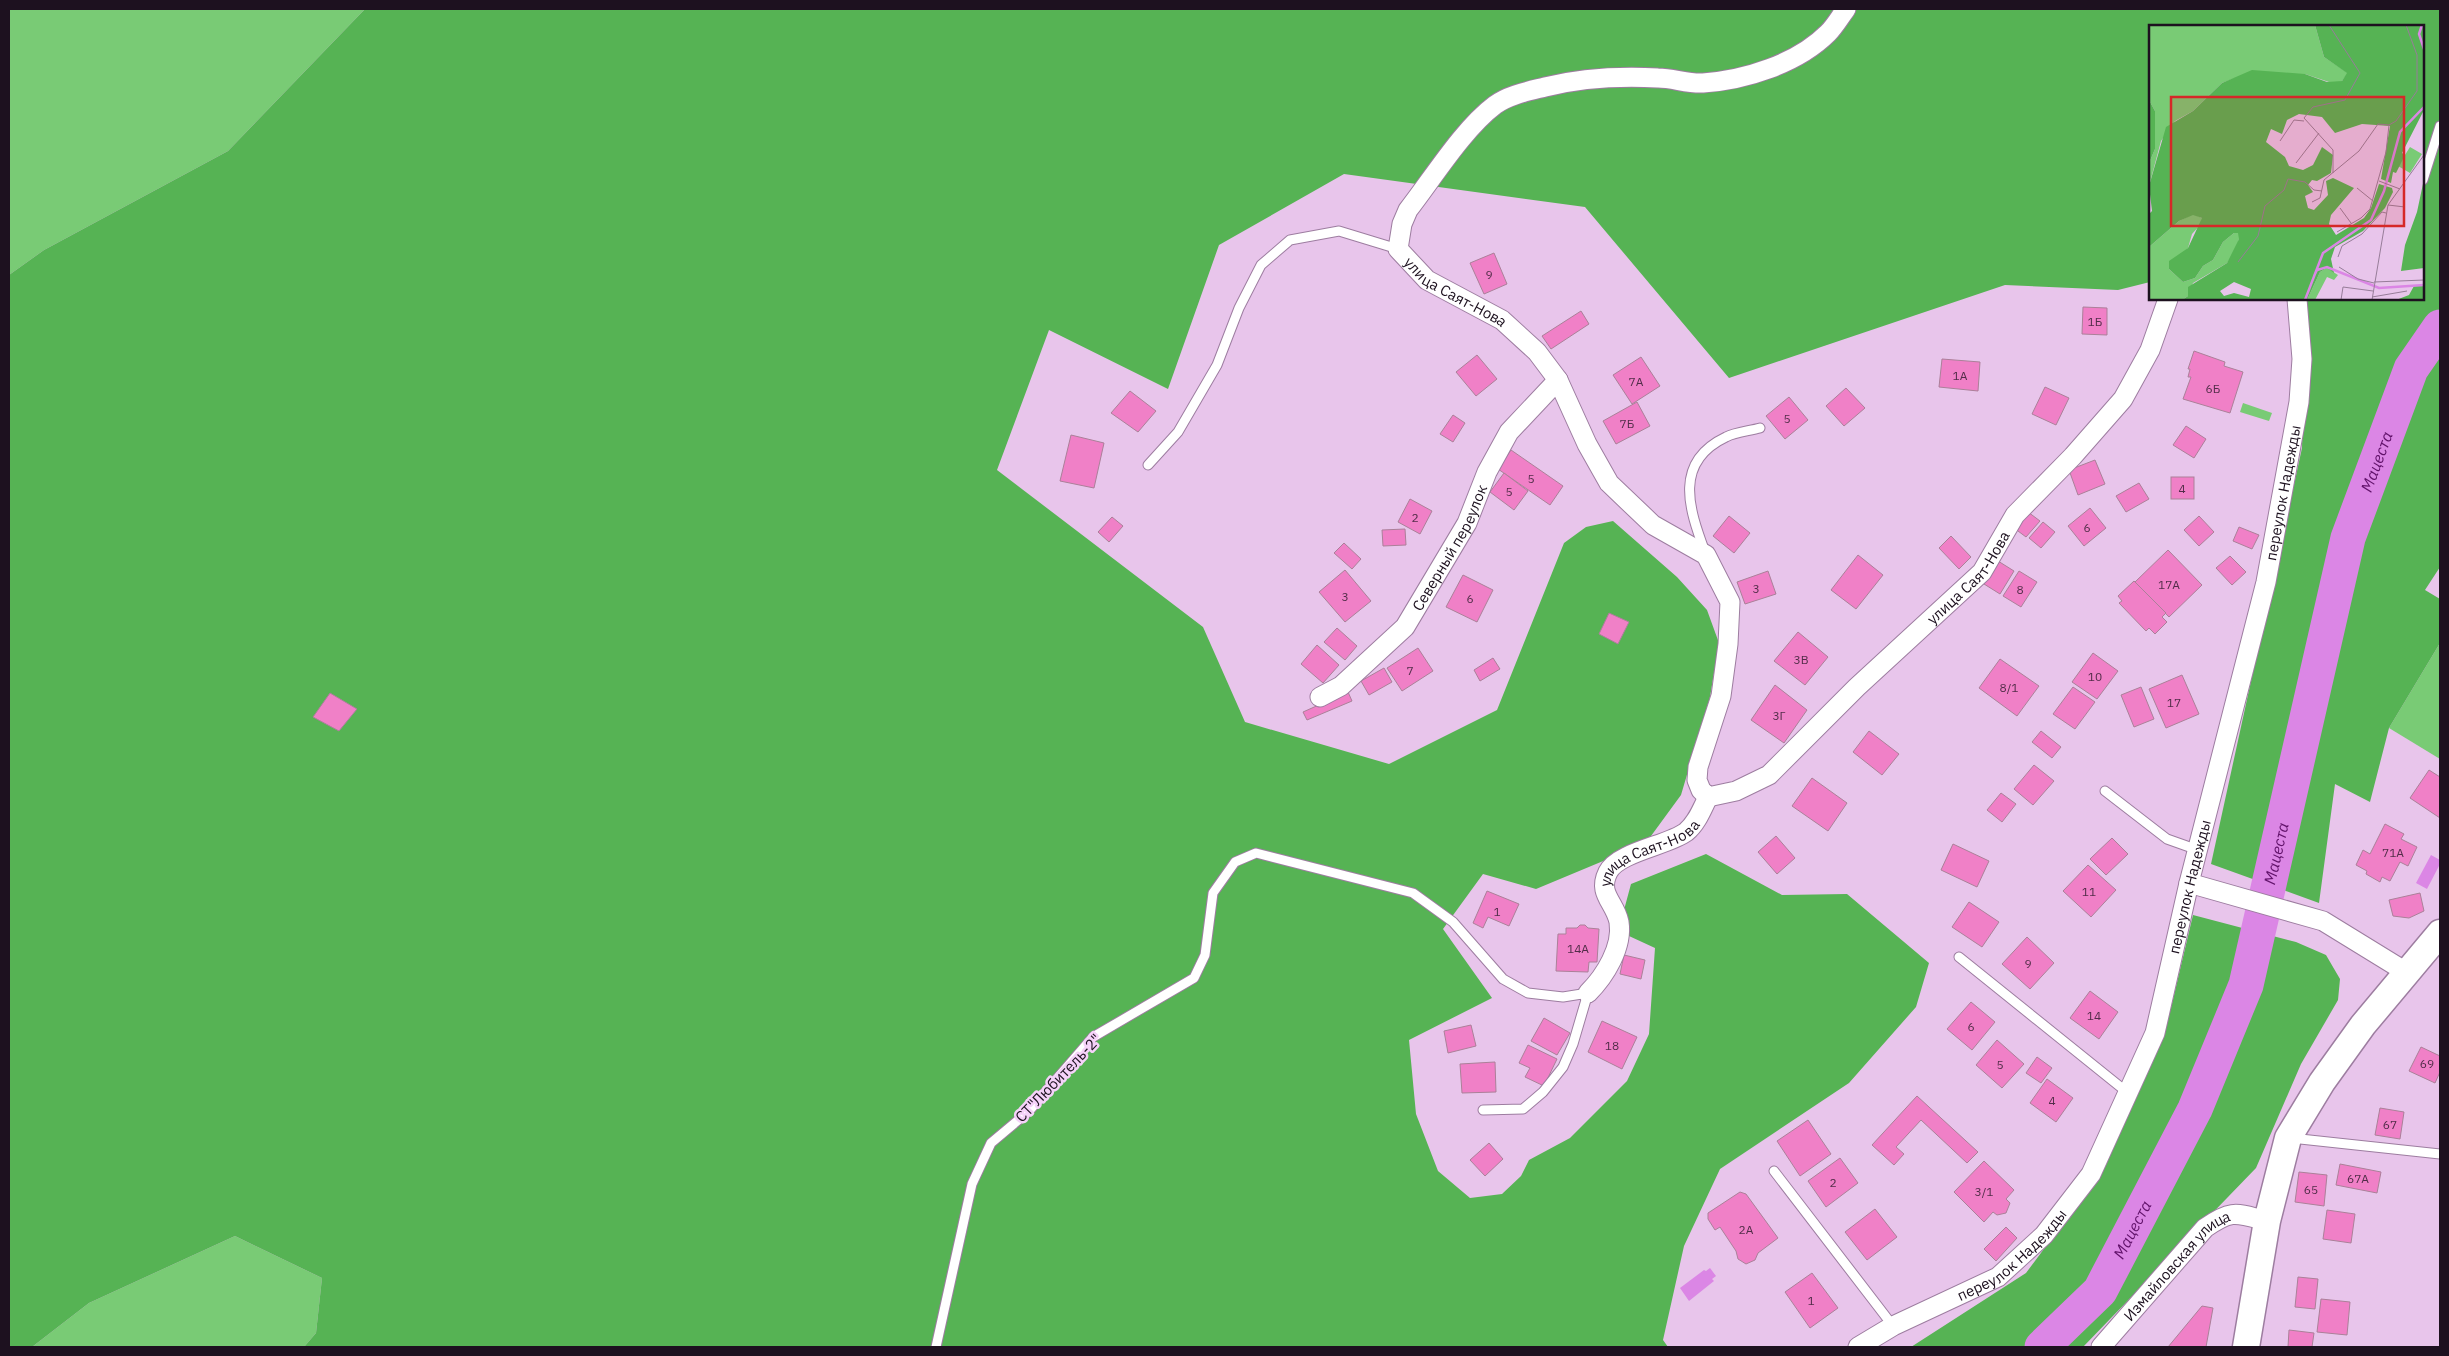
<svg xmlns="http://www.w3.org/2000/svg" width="2449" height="1356" font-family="'IBM Plex Sans',sans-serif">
<rect width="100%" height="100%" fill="#e8c5eb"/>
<g fill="#79cb75">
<polygon points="9,9 365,9 228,151 44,250 9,275"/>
<polygon points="2243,403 2272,413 2269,421 2240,412"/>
<polygon points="2440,643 2440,759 2389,728"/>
<polygon points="235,1236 322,1278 316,1333 304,1347 32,1347 89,1303"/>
</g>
<g fill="#56b354">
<polygon points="365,9 2440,9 2440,567 2425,590 2440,599 2440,643 2389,728 2370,802 2335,784 2319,903 2211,864 2302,448 2305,302 2300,299 2423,299 2423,26 2150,26 2150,282 2118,290 2005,285 1729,378 1585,207 1344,174 1219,245 1168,389 1049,330 997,470 1203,627 1245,722 1389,764 1497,710 1564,543 1586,527 1613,521 1677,577 1707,610 1719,643 1710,697 1681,795 1651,836 1608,859 1536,889 1483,874 1443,929 1492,998 1409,1040 1416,1114 1438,1171 1470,1198 1502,1194 1521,1176 1529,1160 1570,1138 1627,1081 1649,1034 1655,948 1629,936 1624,910 1631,884 1706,854 1782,895 1847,894 1929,963 1916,1007 1849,1083 1720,1169 1684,1246 1663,1340 1668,1347 304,1347 316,1333 322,1278 235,1236 89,1303 32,1347 9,1347 9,275 44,250 228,151"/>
<polygon points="2193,915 2296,942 2326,955 2340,979 2338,1000 2301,1064 2256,1168 2083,1347 1911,1347 2026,1273 2105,1167 2165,1033"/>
</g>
<g fill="#db86e5">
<polygon points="2431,855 2440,860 2440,864 2427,889 2416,883"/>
<polygon points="1710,1268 1716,1276 1712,1279 1714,1281 1689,1301 1680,1288 1704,1270 1706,1271"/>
</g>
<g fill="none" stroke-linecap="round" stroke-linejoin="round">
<path stroke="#db86e5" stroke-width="35" id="s1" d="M 2042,1347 L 2100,1291 L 2195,1109 L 2246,985 L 2348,538 L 2411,369 L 2440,327"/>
</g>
<g fill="#f080c7" stroke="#ab8099">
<polygon points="1494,253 1507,284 1484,294 1470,263"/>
<polygon points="2083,307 2107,308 2107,335 2082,334"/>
<polygon points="1581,311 1589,324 1551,349 1542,336"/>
<polygon points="2194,351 2225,362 2224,366 2243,372 2230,413 2183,399 2191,377 2188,377 2190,369 2188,369"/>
<polygon points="1477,355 1497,379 1476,396 1456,372"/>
<polygon points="1641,357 1660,386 1632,404 1613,375"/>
<polygon points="1942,359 1980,362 1978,391 1939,387"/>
<polygon points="2045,387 2069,398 2056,425 2032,414"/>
<polygon points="1846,388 1865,408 1844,426 1826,406"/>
<polygon points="1130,391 1156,411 1138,432 1111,413"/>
<polygon points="1789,397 1808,420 1785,439 1766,416"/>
<polygon points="1637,402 1650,426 1616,444 1603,421"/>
<polygon points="1453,415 1465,423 1453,442 1440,434"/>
<polygon points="2186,426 2206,439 2194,458 2173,445"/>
<polygon points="1071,435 1104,443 1094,488 1060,481"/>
<polygon points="1511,450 1563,486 1550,505 1498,469"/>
<polygon points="2095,460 2105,484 2078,495 2069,470"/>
<polygon points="1504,473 1528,491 1514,510 1490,492"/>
<rect x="2171" y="477" width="23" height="22"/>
<polygon points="2139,483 2149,499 2126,512 2116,496"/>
<polygon points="1410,499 1432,511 1420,534 1398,522"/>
<polygon points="2090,508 2106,528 2084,546 2068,526"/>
<polygon points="2028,512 2040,521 2026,537 2014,528"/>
<polygon points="1729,516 1750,533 1734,553 1713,536"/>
<polygon points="2199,516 2214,532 2199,546 2184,530"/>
<polygon points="1112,517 1123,526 1109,542 1098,532"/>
<polygon points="2043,522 2055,532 2041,548 2029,538"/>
<polygon points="2239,527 2259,535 2252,549 2233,541"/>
<polygon points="1405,529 1406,545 1383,546 1382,530"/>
<polygon points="1951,536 1971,557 1959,569 1939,548"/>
<polygon points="1344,543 1361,559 1352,569 1334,553"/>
<polygon points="2168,550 2202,585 2169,617 2135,582"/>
<polygon points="1858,555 1883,575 1856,609 1831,590"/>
<polygon points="2230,556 2246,572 2232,585 2216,568"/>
<polygon points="1998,561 2014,571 2000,594 1984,584"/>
<polygon points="1345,570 1371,601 1345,622 1319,592"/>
<polygon points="1768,571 1776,594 1745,604 1737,582"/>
<polygon points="2019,571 2037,582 2021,607 2003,596"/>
<polygon points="1463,575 1493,590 1477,622 1446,607"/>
<polygon points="2134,581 2166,613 2162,617 2167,622 2155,634 2149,628 2146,631 2119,603 2122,601 2118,596"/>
<polygon points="1609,613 1629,622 1618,644 1599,634"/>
<polygon points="1337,628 1357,646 1345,660 1324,642"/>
<polygon points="1798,632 1828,657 1805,685 1774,661"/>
<polygon points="1317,645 1339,665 1323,683 1301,664"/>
<polygon points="1418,648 1433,671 1402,691 1387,668"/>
<polygon points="2093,653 2118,671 2097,699 2072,682"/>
<polygon points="1493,658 1500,669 1480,681 1474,670"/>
<polygon points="2000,659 2039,686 2017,716 1979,688"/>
<polygon points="1384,668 1392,682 1369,695 1361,681"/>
<polygon points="2182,675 2199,714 2166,728 2149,689"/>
<polygon points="1775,685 1807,710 1784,743 1751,720"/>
<polygon points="2073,687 2095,702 2075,729 2053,714"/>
<polygon points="2141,687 2154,719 2134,727 2121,695"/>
<polygon points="1348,692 1352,701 1307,720 1303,712"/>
<polygon points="330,693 357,709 339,731 313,717"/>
<polygon points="1869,731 1899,754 1882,775 1853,752"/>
<polygon points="2041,731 2061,747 2052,758 2032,742"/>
<polygon points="2034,765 2054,781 2033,805 2014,789"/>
<polygon points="2429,770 2440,777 2440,818 2410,798"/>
<polygon points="1812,778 1847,803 1828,831 1792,806"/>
<polygon points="2001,793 2016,804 2002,822 1987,810"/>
<polygon points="2385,824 2404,834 2401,839 2417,847 2408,866 2400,862 2390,881 2382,877 2380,882 2366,874 2367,871 2356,865 2363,850 2370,854"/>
<polygon points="1776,836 1795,858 1777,874 1758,852"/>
<polygon points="2112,838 2128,854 2106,875 2090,859"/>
<polygon points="1953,844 1989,861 1977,887 1941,870"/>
<polygon points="2088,865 2116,890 2091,917 2063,891"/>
<polygon points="1487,891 1519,904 1509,926 1488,917 1483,928 1473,923"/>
<polygon points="2420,893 2424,911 2409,918 2393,916 2389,900"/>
<polygon points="1969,902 1999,922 1982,947 1952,927"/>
<polygon points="1580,925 1585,925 1588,928 1599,929 1597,962 1589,962 1588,972 1556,971 1558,934 1566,934 1566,928 1577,928"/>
<polygon points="2027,937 2054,963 2030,989 2002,964"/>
<polygon points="1624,955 1645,960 1641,979 1620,974"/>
<polygon points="2090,991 2118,1012 2099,1039 2070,1018"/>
<polygon points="1971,1002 1995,1022 1972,1050 1947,1029"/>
<polygon points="1544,1018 1570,1033 1557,1055 1531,1041"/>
<polygon points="1602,1021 1637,1037 1622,1069 1588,1052"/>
<polygon points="1471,1025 1476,1046 1448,1053 1444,1031"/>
<polygon points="1997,1040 2024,1064 2002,1088 1976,1065"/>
<polygon points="1528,1045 1557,1059 1544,1086 1525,1077 1530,1068 1519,1063"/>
<polygon points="2421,1047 2440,1056 2440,1072 2435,1083 2409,1071"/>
<polygon points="2037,1057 2052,1068 2041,1083 2026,1073"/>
<polygon points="1495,1062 1496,1092 1462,1093 1460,1064"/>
<polygon points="2047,1079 2073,1098 2056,1122 2030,1103"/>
<polygon points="1917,1096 1978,1152 1967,1163 1921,1120 1896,1147 1904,1154 1894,1165 1872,1145"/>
<polygon points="2380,1108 2404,1112 2400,1139 2375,1135"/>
<polygon points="1808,1120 1831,1154 1800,1176 1777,1141"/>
<polygon points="1489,1143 1503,1159 1485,1176 1470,1160"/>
<polygon points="1840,1158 1858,1183 1826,1207 1808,1181"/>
<polygon points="1984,1161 2014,1190 2006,1199 2010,1203 2006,1213 1997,1215 1993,1212 1984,1222 1954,1192"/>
<polygon points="2340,1164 2381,1172 2377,1193 2336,1185"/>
<polygon points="2299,1172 2327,1175 2324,1206 2295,1202"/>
<polygon points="1740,1192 1746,1194 1778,1238 1758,1253 1755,1260 1746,1264 1738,1259 1736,1251 1720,1227 1715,1230 1708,1219 1708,1213"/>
<polygon points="1875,1209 1897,1237 1867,1260 1845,1232"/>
<polygon points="2327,1210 2355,1214 2351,1243 2323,1239"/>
<polygon points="2006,1227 2017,1238 1996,1261 1984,1249"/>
<polygon points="1812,1273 1838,1308 1810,1328 1785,1292"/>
<polygon points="2298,1277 2318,1279 2315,1309 2295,1307"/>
<polygon points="2321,1299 2350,1302 2347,1335 2317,1332"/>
<polygon points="2202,1306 2213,1308 2206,1347 2168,1347"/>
<polygon points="2289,1330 2314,1333 2312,1347 2288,1347"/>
</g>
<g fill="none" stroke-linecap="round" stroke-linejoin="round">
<g stroke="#9d7da0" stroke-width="11">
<g id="lane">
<polyline points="2423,180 2440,126"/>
<polyline points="1148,465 1178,432 1217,365 1239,308 1261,265 1290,240 1339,231 1398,249"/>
<path d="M 1705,552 C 1689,509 1673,462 1726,437 C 1735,432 1749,431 1760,428"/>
<polyline points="2105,791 2167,839 2198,850"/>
<polyline points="1959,957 2128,1093"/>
<polyline points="2291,1138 2440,1154"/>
<polyline points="1774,1171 1893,1326"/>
<polyline points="936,1347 972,1184 991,1143 1029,1111 1093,1037 1194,978 1205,955 1213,893 1235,862 1256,853 1413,893 1453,922 1503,979 1528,993 1563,997 1588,993 1573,1044 1563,1067 1543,1092 1523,1109 1483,1110"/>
</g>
</g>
<g stroke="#9d7da0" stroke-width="21">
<g id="street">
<path id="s2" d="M 1846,9 C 1840,17 1835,26 1828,33 C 1797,64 1745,80 1703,83 C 1688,84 1673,78 1658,78 C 1620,76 1581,78 1545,87 C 1529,91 1508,95 1495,105 C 1463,129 1433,178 1408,210 L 1402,224 L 1398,249 L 1427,280 L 1502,320 L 1537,352 L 1558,380 L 1587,444 L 1609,483 L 1653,525 L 1706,555 L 1730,602 L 1728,644 L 1721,696 L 1698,767 L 1697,780 L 1701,790 L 1708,797 L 1736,791 L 1769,775 L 1857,687 L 1982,572 L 2015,515 L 2073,456 L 2123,399 L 2150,350 L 2168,299"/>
<path id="s3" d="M 1320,697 L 1341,686 L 1405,627 L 1467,523 L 1487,472 L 1509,432 L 1558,380"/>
<polyline points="2189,883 2323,921 2406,972"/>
<path id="s4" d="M 1588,993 C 1605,976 1623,947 1619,922 C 1615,902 1597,894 1608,872 C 1618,852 1669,845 1686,832 C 1697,823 1702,809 1708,797"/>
<path id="s5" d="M 1858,1347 L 1893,1326 L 1998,1277 L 2044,1235 L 2091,1174 L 2155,1033 L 2189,883 L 2266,582 L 2299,402 L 2302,359 L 2297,299"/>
<path id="s6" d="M 2101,1347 L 2205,1228 C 2232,1209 2236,1213 2267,1221"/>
</g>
</g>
<g stroke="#9d7da0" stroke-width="29">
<polyline id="secondary" points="2246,1347 2267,1221 2288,1138 2322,1082 2363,1025 2440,933"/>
</g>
<use href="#lane" stroke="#fff" stroke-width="9"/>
<use href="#street" stroke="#fff" stroke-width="19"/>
<use href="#secondary" stroke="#fff" stroke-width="26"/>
</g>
<g text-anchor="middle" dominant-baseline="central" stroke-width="5" stroke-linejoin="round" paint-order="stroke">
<g font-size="12" fill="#522d49">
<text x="1489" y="274">9</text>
<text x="2095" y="321">1Б</text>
<text x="1960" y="375">1А</text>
<text x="1636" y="381">7А</text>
<text x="2213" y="388">6Б</text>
<text x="1787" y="418">5</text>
<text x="1627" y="423">7Б</text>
<text x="1531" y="478">5</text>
<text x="2182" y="488">4</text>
<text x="1509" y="491">5</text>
<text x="1415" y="517">2</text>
<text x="2087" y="527">6</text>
<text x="2169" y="584">17А</text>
<text x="1756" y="588">3</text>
<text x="2020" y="589">8</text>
<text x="1345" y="596">3</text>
<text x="1470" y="598">6</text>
<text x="1801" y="659">3В</text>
<text x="1410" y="670">7</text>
<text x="2095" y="676">10</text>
<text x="2009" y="687">8/1</text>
<text x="2174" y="702">17</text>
<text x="1779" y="715">3Г</text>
<text x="2393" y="852">71А</text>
<text x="2089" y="891">11</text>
<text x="1497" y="911">1</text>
<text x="1578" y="948">14А</text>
<text x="2028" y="963">9</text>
<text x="2094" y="1015">14</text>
<text x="1971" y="1026">6</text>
<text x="1612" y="1045">18</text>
<text x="2427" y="1063">69</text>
<text x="2000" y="1064">5</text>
<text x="2052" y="1100">4</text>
<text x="2390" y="1124">67</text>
<text x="2358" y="1178">67А</text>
<text x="1833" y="1182">2</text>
<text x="2311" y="1189">65</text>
<text x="1984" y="1191">3/1</text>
<text x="1746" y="1229">2А</text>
<text x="1811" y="1300">1</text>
</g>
<g font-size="15" fill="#1d111f" stroke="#f5d2f9">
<text stroke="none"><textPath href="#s2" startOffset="630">улица Саят-Нова</textPath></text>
<text stroke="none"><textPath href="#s5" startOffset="1006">переулок Надежды</textPath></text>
<text stroke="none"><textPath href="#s3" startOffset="202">Северный переулок</textPath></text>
<text stroke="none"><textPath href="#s2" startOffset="1606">улица Саят-Нова</textPath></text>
<text stroke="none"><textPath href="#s4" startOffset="178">улица Саят-Нова</textPath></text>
<text stroke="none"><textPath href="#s5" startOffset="601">переулок Надежды</textPath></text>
<text transform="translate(1058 1078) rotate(-46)">СТ"Любитель-2"</text>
<text stroke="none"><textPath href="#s5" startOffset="181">переулок Надежды</textPath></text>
<text stroke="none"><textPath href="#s6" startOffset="112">Измайловская улица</textPath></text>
</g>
<g font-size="16" font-style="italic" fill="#61126a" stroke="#f5d2f9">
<text stroke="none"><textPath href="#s1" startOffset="960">Мацеста</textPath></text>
<text stroke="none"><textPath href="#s1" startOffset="555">Мацеста</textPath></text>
<text stroke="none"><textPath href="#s1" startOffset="150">Мацеста</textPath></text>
</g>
</g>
<g transform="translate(2149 25)">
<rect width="275" height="275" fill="#e8c5eb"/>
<path d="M 0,0 L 166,0 L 175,32 L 199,48 L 193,56 L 186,59 L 156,49 L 86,53 L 73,58 L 44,86 L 26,96 L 12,116 L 0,161 L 0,138 L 6,124 L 6,86 L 0,75 ZM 261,122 L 273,129 L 261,148 L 249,141 ZM 44,189 L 53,193 L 52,199 L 43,209 L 39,223 L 20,244 L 34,257 L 46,253 L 54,241 L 64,235 L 74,217 L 85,208 L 90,208 L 90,214 L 87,225 L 78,238 L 44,258 L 39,271 L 33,275 L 0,275 L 0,222 L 30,196 ZM 178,243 L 189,250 L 185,255 L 178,252 L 166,275 L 158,275 L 171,247 Z" fill="#79cb75"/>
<path d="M 166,0 L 275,0 L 275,85 L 253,128 L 256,130 L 247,148 L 244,147 L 242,158 L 232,154 L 241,101 L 213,99 L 186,108 L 173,92 L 150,89 L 138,95 L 133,109 L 122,104 L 117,117 L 136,132 L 140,141 L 154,145 L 164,140 L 173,122 L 184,130 L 182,148 L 168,156 L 163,155 L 159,160 L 164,167 L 156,171 L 159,183 L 165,185 L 179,170 L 177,156 L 184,153 L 205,163 L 182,190 L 180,199 L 187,210 L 215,193 L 222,183 L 230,159 L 243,163 L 244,167 L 236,183 L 214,206 L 186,222 L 182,234 L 185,248 L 178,243 L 171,247 L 158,275 L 33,275 L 39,271 L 39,262 L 78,238 L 90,214 L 89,208 L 85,208 L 74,217 L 64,235 L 54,241 L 46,253 L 34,257 L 20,244 L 20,236 L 39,223 L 53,193 L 44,190 L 30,196 L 0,222 L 0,189 L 3,186 L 0,161 L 17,102 L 44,86 L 73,58 L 103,45 L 156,49 L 178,57 L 193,56 L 198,48 L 175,32 ZM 85,257 L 102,264 L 100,272 L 85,268 L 75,271 L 71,266 ZM 0,75 L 6,86 L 6,124 L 0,138 ZM 275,154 L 275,243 L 252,246 L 256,220 L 268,187 ZM 275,259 L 275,275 L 247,275 L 260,270 L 265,261 Z" fill="#56b354" fill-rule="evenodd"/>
<path fill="none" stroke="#db86e5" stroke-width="2.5" d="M 273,0 L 270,9 L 275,24M 165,251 L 168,245 L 178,242 L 230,263 L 275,260M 156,275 L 174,228 L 222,195 L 235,166 L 251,107 L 275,82"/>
<path fill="none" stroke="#977d99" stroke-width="1" d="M 180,0 L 211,48 L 196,75 L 164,82 L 155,93 L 184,125 L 184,148M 131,116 L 145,95 L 155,96M 147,138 L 170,108M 230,156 L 251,164M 208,163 L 224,176M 163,177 L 171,173 L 175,155 L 210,126 L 229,99 L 240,100 L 247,96 L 268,66 L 268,30 L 257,0M 239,180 L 256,182M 191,183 L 202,198M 188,207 L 212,193 L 221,184 L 237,127 L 240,100M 189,232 L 193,221 L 213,209 L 233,187 L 237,188M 89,237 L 109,211 L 116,181 L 135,165 L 139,154 L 156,157 L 165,165 L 173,166M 190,242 L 209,254 L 225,258M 225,257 L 275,255M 223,272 L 258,266M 192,275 L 194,262 L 224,266M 223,275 L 239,180 L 275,130"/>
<path fill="#d62828" fill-opacity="0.15" stroke="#d62828" stroke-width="2.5" d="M 22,72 L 255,72 L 255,201 L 22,201 Z"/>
<rect width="275" height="275" fill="none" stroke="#1d111f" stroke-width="2.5"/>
</g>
<rect width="2449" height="1356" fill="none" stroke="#1d111f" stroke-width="20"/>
</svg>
